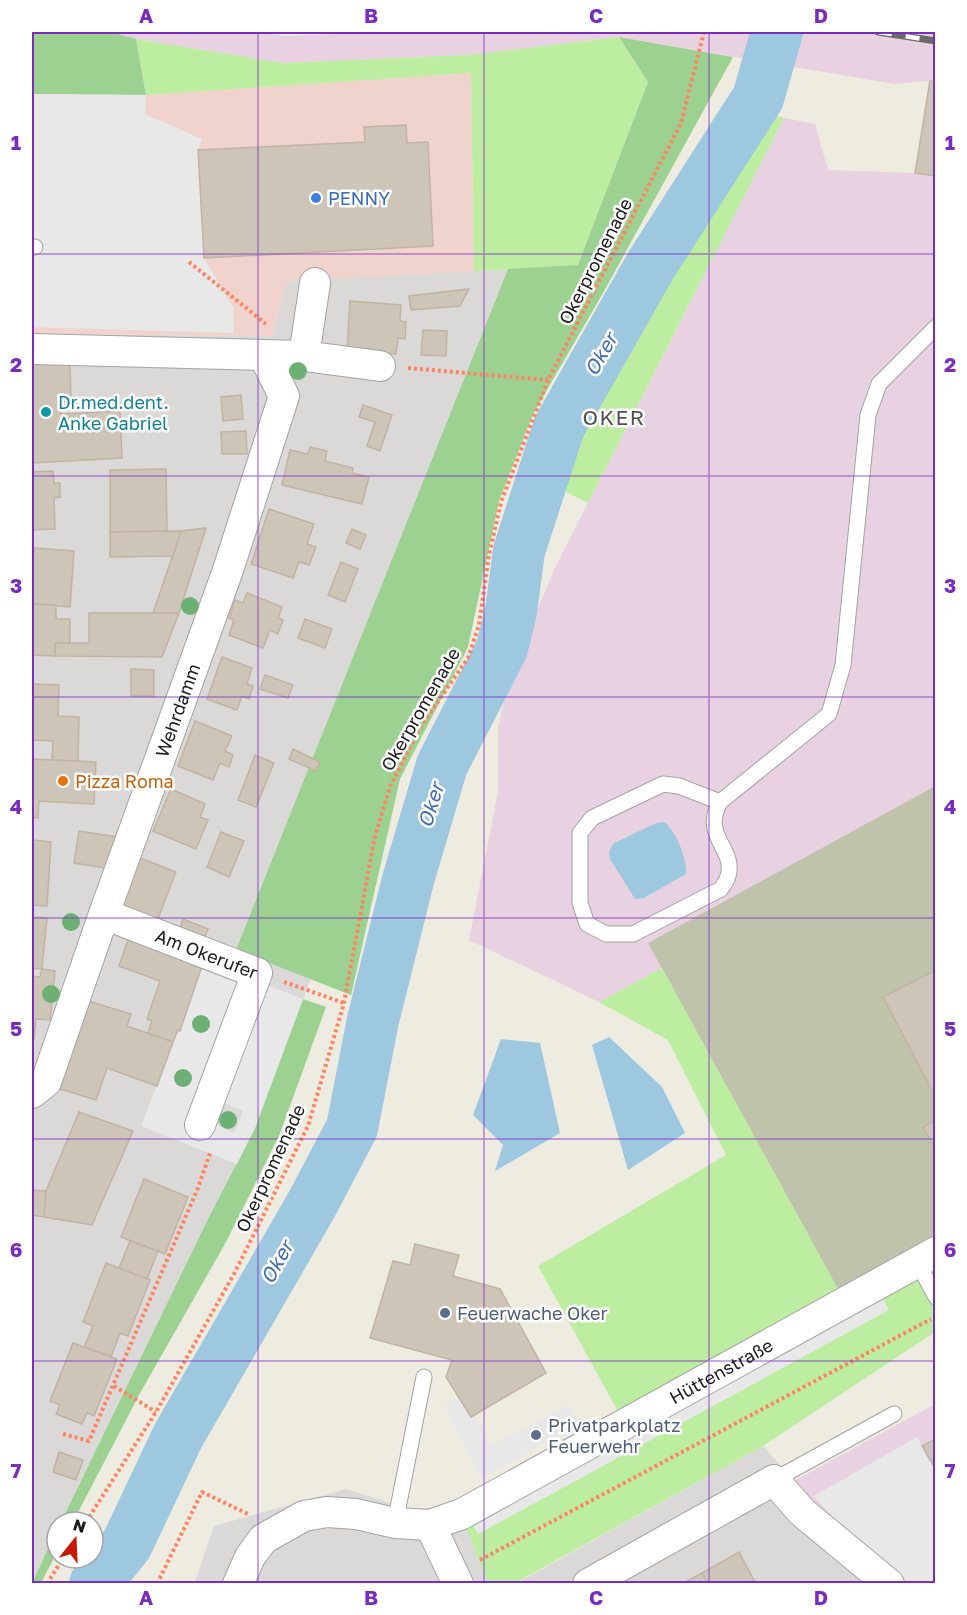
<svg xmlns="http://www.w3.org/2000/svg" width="967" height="1615" font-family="'Golos Text',sans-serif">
<rect width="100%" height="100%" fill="#eeebe0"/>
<g fill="#dad9d8">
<polygon points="508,269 237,950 311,978 255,1128 209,1217 61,1522 57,1522 57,1529 32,1582 32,334 272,336 287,281"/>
<polygon points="763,1446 854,1547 902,1584 515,1584"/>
<polygon points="346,1489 466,1527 488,1583 194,1584 214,1526"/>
</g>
<polygon fill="#f1d3cd" points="471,73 474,271 287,281 272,336 32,334 32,94 146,95"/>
<g fill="#e8d1e1" fill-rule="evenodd">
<path d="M 111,32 L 257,32 L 285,36 L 381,32 L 935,32 L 935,786 L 648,943 L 662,968 L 599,1002 L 469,940 L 498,792 L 498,728 L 511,670 L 556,566 L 784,118 L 815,124 L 828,170 L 915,173 L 929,81 L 894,84 L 619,37 L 468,55 L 282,63 L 136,39 ZM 664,822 L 686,873 L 645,898 L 614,843 L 656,823 Z"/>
<polygon points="935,1404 935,1583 902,1583 854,1547 794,1481"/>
</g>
<polygon fill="#c0c3ab" points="935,786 935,1268 851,1313 648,943"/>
<g fill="#bdeda1">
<polygon points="619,37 648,82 578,266 474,271 471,73 146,95 136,39 283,63 468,55"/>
<polygon points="742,107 784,118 588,503 560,489 575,441"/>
<polygon points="662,968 851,1313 935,1268 935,1332 763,1446 515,1583 488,1583 466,1527 625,1424 538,1266 726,1155 668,1040 599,1002"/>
</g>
<g fill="#9dd191">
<polygon points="32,32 111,32 136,39 146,95 32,94"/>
<polygon points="619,37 733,57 603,293 533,414 499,501 468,647 400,779 351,995 236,950 508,269 578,265 648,82"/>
<polygon points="303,999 326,1007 279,1136 226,1242 139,1395 73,1522 61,1522 209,1217 255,1128"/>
<polygon points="57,1529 57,1552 41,1583 32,1583"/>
</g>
<g fill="#e8e8e8" fill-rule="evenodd">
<polygon points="32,94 146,95 145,114 202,139 198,151 204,258 233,307 234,333 32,327"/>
<path d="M 204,960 L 303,999 L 255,1128 L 237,1164 L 141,1126 L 178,1030 L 180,1030 ZM 224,1103 L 243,1111 L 234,1133 L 217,1125 Z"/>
<polygon points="882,1297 889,1310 478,1534 471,1521"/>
<polygon points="463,1395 492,1446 569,1404 579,1424 482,1479 444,1406"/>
<polygon points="917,1437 935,1470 935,1583 906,1583 857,1547 814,1496"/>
</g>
<g fill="#9dc8e0">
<path d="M 664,822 C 676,830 687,859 686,874 L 644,898 L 635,899 L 610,859 L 609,851 L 614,843 L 656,823 Z"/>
<polygon points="609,1037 662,1087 685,1133 628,1170 592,1045"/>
<polygon points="501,1039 540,1043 560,1133 495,1171 503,1145 473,1115"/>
</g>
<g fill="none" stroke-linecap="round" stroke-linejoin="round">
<polyline stroke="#9dc8e0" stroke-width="52" points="95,1584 127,1544 178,1436 312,1204 352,1128 373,1020 408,880 442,765 502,648 511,611 519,551 559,427 651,265 758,98 777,32"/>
</g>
<g fill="#cec5b9" stroke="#c1b3a2" stroke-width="1.5">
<polygon points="930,81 936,82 936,176 915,173"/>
<polygon points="406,125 407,143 428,142 433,246 204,258 198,150 365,142 364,127"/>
<polygon points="469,289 460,306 411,310 409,296"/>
<polygon points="350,301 401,305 400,321 406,322 405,339 398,338 396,354 347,351"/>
<polygon points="423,330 447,331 446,356 421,355"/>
<polygon points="70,361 71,401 60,401 61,414 120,411 122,458 32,463 32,363"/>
<polygon points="241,395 243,419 223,421 221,397"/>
<polygon points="363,405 392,415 380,451 367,446 375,422 359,417"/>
<polygon points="246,431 247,454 222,454 221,432"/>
<polygon points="310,447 327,451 325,461 353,468 352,473 369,477 362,504 282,485 290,450 308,454"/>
<polygon points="166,469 167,531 110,532 110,470"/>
<polygon points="53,471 54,483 60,483 60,497 54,498 55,529 32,530 32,472"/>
<polygon points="269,509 314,524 307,544 316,547 309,565 299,562 293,578 251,564"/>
<polygon points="206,528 179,613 153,613 181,531"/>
<polygon points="352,529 366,535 360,549 346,543"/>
<polygon points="181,531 173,556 110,557 110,532"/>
<polygon points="34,548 74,551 70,607 32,604 32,563 33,563"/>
<polygon points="341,562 358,569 345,602 328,595"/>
<polygon points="247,593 282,607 278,618 283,620 278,634 270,630 263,648 229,635 234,620 229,618 235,600 243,603"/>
<polygon points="32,604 56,605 56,619 70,619 70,643 55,643 55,656 32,655"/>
<polygon points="89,613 179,613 162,657 55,656 55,643 89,643"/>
<polygon points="305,619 332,629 325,648 298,638"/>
<polygon points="222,657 252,668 247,684 253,686 249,699 242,696 237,710 207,699"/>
<polygon points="131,669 154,670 154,696 131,696"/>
<polygon points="265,675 293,685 288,698 260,689"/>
<polygon points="32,684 59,685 58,716 79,717 78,761 52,760 53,741 32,740"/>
<polygon points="195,721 232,736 225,751 233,755 229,767 220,763 213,780 178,766"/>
<polygon points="293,749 320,762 316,771 289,759"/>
<polygon points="255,755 274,763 256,807 238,800"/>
<polygon points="32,759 96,762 94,804 39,801 38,818 32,817"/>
<polygon points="171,789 205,804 200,817 208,820 196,849 153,831"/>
<polygon points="79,831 118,837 106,868 74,863"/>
<polygon points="221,832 244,841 229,877 207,867"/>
<polygon points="32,840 51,842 47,906 32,905"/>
<polygon points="140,858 176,872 157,921 120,907"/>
<polygon points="32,917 47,918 42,969 32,968"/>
<polygon points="183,919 208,929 203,942 178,932"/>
<polygon points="130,934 204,960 180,1031 178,1030 173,1042 148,1033 152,1021 147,1019 160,981 119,966"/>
<polygon points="42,969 55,971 50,1020 36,1019 34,1039 32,1038 32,976 40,977"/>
<polygon points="936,970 936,1098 883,997"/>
<polygon points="82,999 131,1014 127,1026 173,1042 157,1086 107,1068 96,1100 54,1087"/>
<polygon points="79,1112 133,1131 92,1225 44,1217 46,1191"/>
<polygon points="936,1120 936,1150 923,1127"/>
<polygon points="144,1179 188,1197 165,1254 121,1237"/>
<polygon points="32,1190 46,1191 44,1217 32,1215"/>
<polygon points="130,1241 158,1251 147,1279 119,1268"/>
<polygon points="415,1244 459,1255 453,1276 500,1289 546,1373 471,1417 446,1377 452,1360 370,1338 393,1261 410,1265"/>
<polygon points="106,1263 150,1280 128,1336 120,1333 111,1357 84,1347 93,1326 83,1322"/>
<polygon points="73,1343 117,1359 94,1416 87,1413 82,1424 56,1414 60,1405 50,1401"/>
<polygon points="936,1439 936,1470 922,1446"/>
<polygon points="59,1452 83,1460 76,1480 53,1472"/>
<polygon points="739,1552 756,1584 708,1584 702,1573"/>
<polygon points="702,1573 708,1584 682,1584"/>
</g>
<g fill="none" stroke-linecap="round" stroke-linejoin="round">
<g stroke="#a3a3a3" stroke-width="17">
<g id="service">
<polyline points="32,247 35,247"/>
<path d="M 720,802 L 679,786 L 663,784 L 592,818 L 580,833 L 580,903 L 587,924 L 606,934 L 633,934 L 721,889 C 723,885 727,881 728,876 C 736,848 701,837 720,802 L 829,714 L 843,665 L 868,415 L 879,384 L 936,327"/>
<polyline points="917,1262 936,1297"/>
<polyline points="774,1480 894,1414"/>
<polyline points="395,1523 424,1377"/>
</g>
</g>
<g stroke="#a3a3a3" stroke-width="32">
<g id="minor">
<polyline points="32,349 304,356 380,366"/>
<polyline points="304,356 315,283"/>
<path id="s1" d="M 104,914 L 257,973 L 200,1125"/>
<path id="s2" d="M 32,1093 L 46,1082 L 104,914 L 228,570 L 284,396 L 264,356"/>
<polyline points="430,1525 458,1584"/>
<path id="s3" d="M 238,1584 L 250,1557 L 263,1539 L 304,1516 L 327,1512 L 356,1514 L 395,1523 L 430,1525 L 462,1514 L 936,1252"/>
<polyline points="588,1584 774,1480 802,1512 889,1584"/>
</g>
</g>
<g stroke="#ff8360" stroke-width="4" stroke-dasharray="3 3" stroke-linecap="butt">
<polyline points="189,262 266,324"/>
<polyline points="408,368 548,380"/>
<polyline points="284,982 344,1003"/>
<polyline points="114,1386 156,1412"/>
<polyline points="63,1434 89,1441 198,1188 210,1153"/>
<polyline points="86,1522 156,1412 234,1274 308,1126 344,1003 375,836 390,787 421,726 468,658 479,625 489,555 501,502 548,380 681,123 704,32"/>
<polyline points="480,1560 931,1319"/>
<polyline points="47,1584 63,1558"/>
<polyline points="157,1584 202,1492 248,1514"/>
</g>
<use href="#service" stroke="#fff" stroke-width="15"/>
<use href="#minor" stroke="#fff" stroke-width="30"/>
<g stroke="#6a6a6a" stroke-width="7">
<polyline id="rail" points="878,32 936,41"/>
</g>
<use href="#rail" stroke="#fff" stroke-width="4.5" stroke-dasharray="14" stroke-linecap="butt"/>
</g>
<g fill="#6db074">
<circle cx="298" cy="371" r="9"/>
<circle cx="190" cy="606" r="9"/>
<circle cx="71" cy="922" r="9"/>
<circle cx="51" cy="994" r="9"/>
<circle cx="201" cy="1024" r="9"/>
<circle cx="183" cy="1078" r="9"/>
<circle cx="228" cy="1120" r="9"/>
</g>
<path fill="none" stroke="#7b2cbf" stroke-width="1.5" stroke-opacity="0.55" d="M 258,32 L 258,1584M 484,32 L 484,1584M 709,32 L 709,1584M 32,254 L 936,254M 32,476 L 936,476M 32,697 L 936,697M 32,918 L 936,918M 32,1139 L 936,1139M 32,1361 L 936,1361"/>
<circle fill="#3f7fe0" stroke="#fff" stroke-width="2" cx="316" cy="198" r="6"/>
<circle fill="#0f9aa8" stroke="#fff" stroke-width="2" cx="46" cy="412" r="6"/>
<circle fill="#e8710a" stroke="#fff" stroke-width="2" cx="63" cy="781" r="6"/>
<g fill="#5c6f8a" stroke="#fff" stroke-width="2">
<circle cx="445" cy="1313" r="6"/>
<circle cx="536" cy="1435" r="6"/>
</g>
<g text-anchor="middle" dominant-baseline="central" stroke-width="5" stroke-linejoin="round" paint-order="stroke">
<g font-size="18" fill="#366cbe" stroke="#fff" text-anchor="start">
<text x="328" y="198">PENNY</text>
</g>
<g font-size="18" fill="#1c1c1c" stroke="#fff">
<text transform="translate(595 261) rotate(-63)">Okerpromenade</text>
<text transform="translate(420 709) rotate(-60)">Okerpromenade</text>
<text stroke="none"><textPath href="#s2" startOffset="412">Wehrdamm</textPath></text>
<text stroke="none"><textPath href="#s1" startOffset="110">Am Okerufer</textPath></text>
<text transform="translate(270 1168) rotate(-65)">Okerpromenade</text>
<text stroke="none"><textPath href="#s3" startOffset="556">Hüttenstraße</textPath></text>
</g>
<g font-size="18" fill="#0d838f" stroke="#fff" text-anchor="start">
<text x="58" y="402">Dr.med.dent.<tspan x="58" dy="21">Anke Gabriel</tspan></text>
</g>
<g font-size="18" fill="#c56008" stroke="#fff" text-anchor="start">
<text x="75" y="781">Pizza Roma</text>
</g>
<g font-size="18" fill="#4e5e75" stroke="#fff" text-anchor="start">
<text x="457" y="1313">Feuerwache Oker</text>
<text x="548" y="1425">Privatparkplatz<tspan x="548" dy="21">Feuerwehr</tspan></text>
</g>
<g font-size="20" font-style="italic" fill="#426cb1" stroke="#fff">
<text transform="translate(600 354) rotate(-60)">Oker</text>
<text transform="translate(430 805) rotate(-73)">Oker</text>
<text transform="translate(276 1262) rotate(-61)">Oker</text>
</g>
<g font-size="21" letter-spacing="1.5" fill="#4f4f4f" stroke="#fff">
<text x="614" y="417">OKER</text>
</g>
</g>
<rect width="967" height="1615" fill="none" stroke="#ffffff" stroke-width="66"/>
<g transform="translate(75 1540) rotate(18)"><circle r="28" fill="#ffffff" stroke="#a4a4a4" stroke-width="1.5"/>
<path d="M0-4.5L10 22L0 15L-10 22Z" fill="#c71800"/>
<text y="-9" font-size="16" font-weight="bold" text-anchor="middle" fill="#1c1c1c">N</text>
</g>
<rect x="33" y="33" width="901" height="1549" fill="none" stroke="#7b2cbf" stroke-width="2"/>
<g font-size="20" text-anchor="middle" font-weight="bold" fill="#7b2cbf">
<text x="146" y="23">A</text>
<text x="371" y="23">B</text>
<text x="596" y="23">C</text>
<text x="821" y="23">D</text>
<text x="16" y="150">1</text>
<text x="950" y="150">1</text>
<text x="16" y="372">2</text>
<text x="950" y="372">2</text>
<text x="16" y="593">3</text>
<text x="950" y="593">3</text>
<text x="16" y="814">4</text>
<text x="950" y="814">4</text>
<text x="16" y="1036">5</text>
<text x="950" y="1036">5</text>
<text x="16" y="1257">6</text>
<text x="950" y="1257">6</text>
<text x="16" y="1478">7</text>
<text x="950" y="1478">7</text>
<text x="146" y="1605">A</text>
<text x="371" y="1605">B</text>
<text x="596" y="1605">C</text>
<text x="821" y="1605">D</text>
</g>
</svg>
